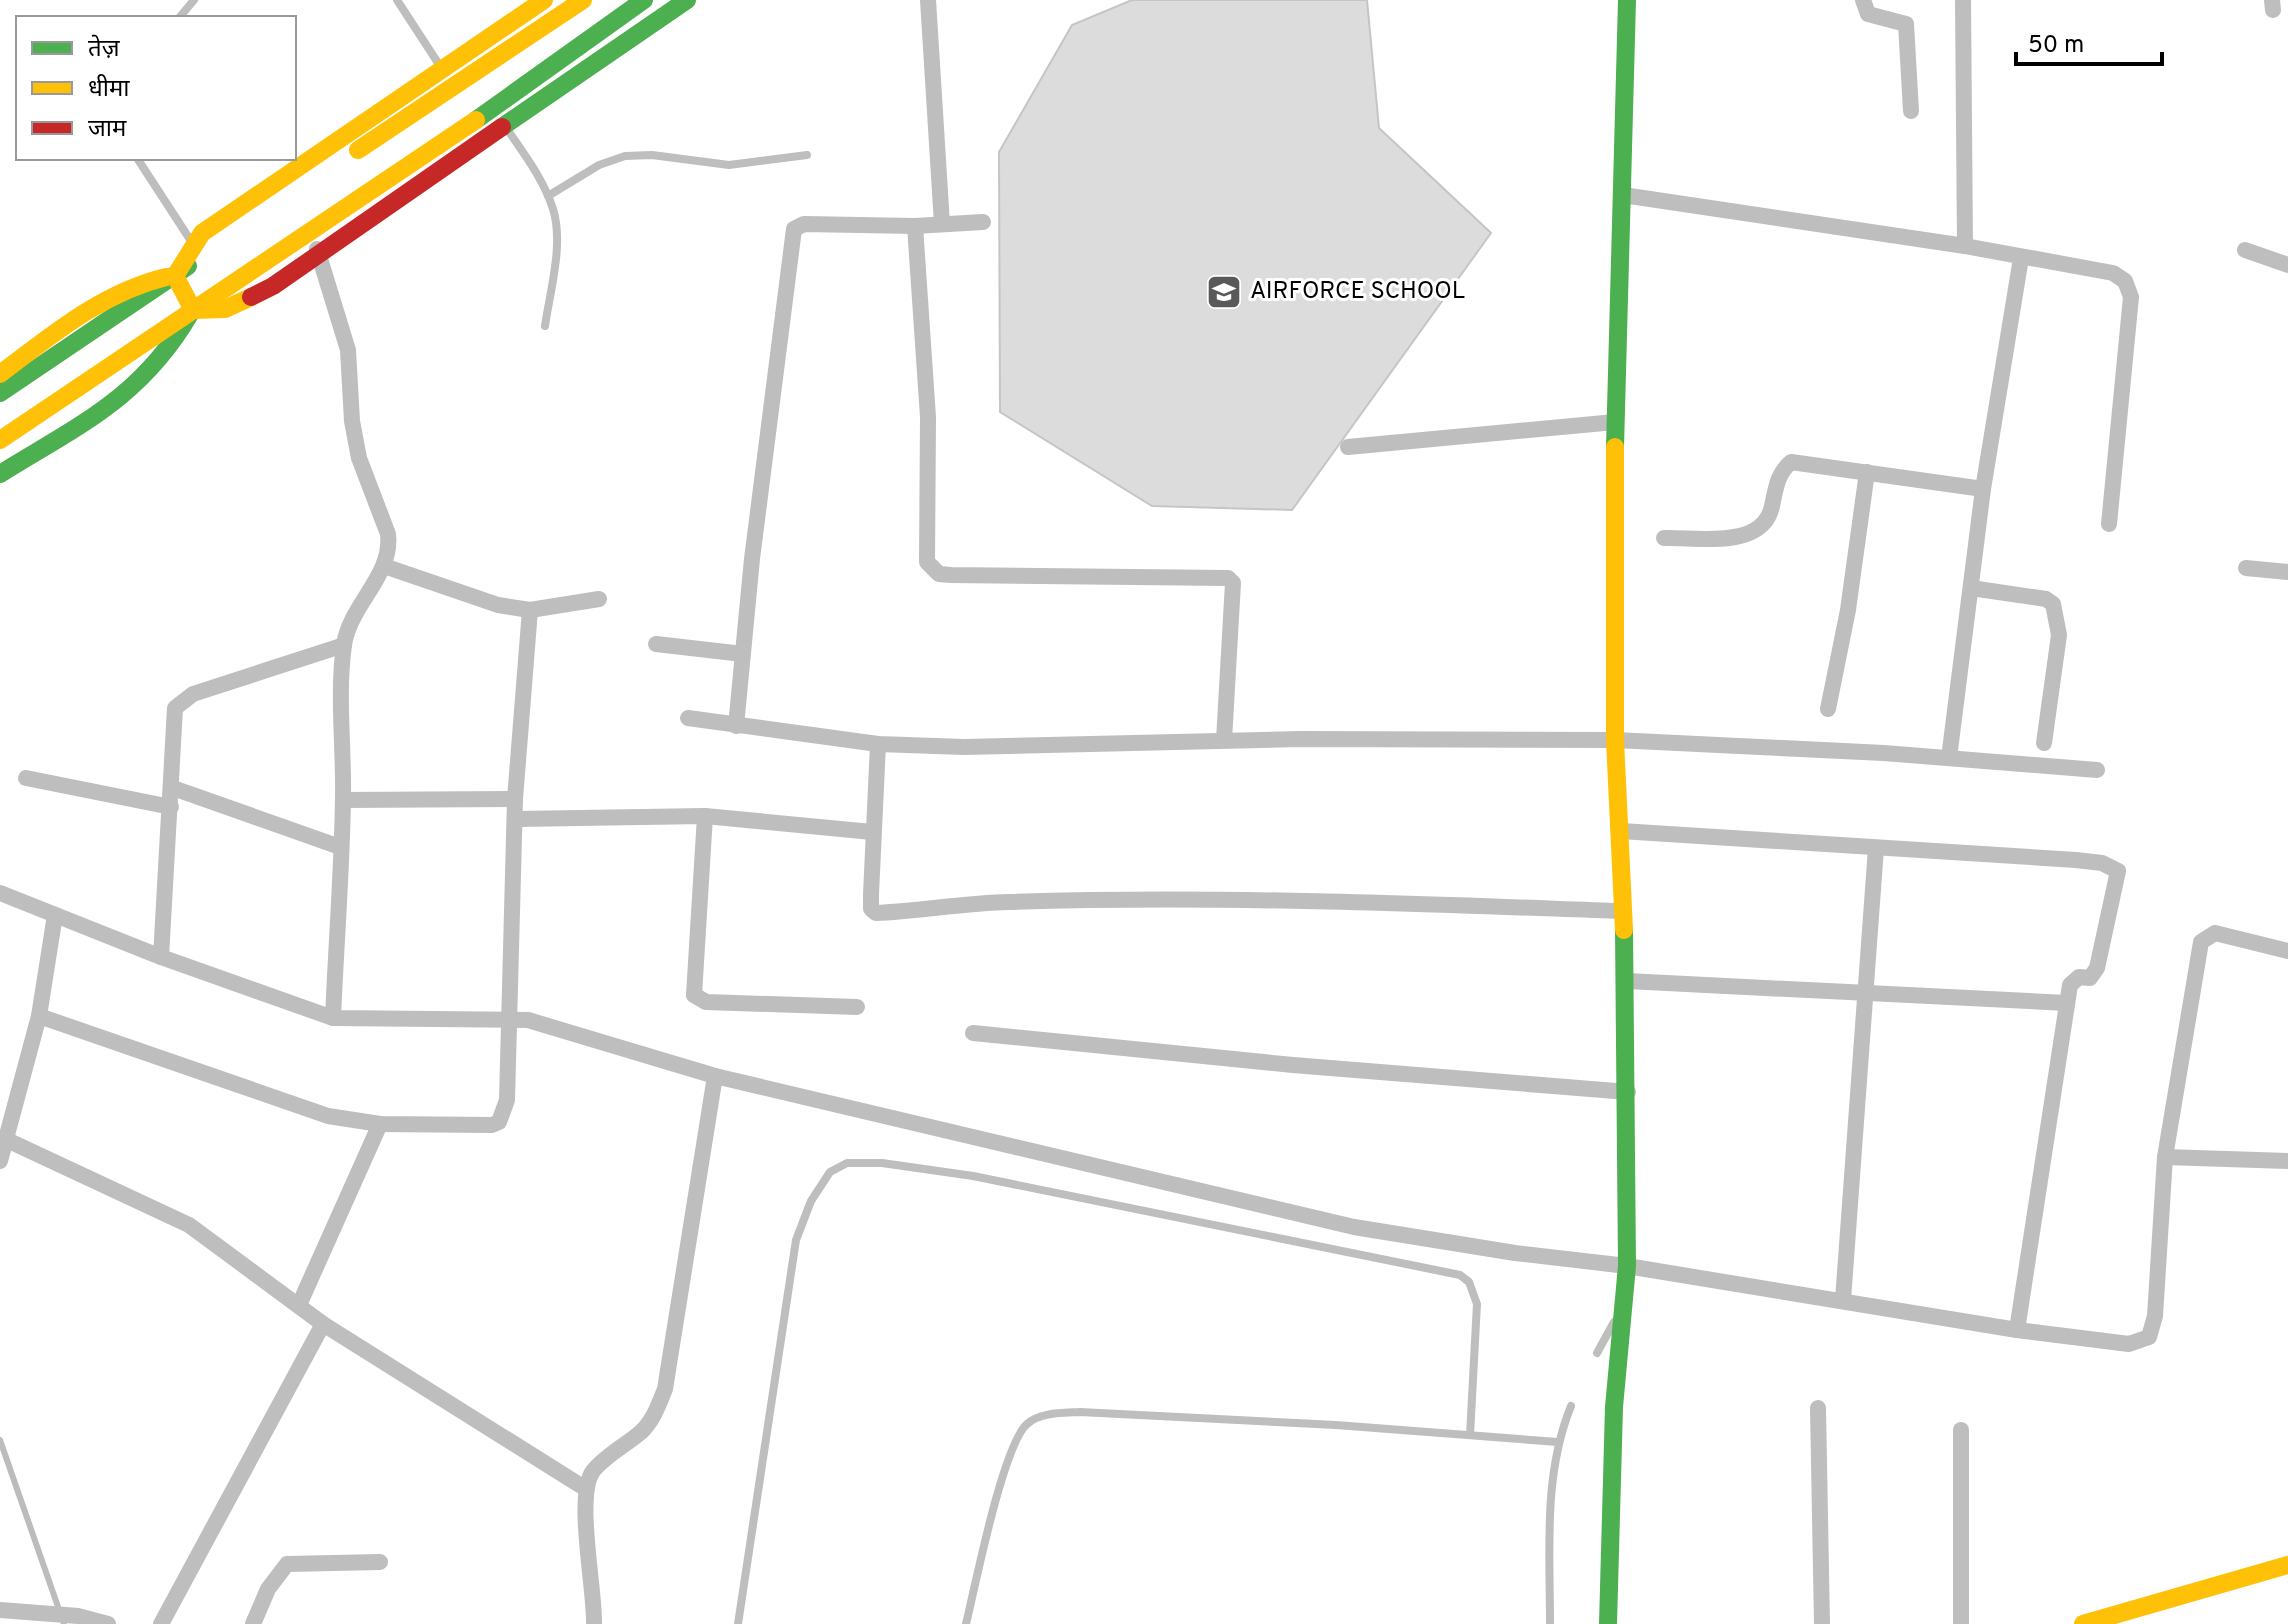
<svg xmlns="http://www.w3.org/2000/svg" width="2288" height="1624" font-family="Overpass,'Noto Sans Devanagari',sans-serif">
<rect width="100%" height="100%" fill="#fff"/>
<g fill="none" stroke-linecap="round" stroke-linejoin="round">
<polyline stroke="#bcbcbc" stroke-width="6" points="0,1440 64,1624"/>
</g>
<polygon fill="#dcdcdc" stroke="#c5c5c5" stroke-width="2" points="1132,0 1367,0 1379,128 1491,233 1292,510 1152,506 1000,412 999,152 1072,25"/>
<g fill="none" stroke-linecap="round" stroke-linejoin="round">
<g stroke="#bebebe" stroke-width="8">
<polyline points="397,0 440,66"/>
<polyline points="179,18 194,0"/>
<path d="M 507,129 C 524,154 544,180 553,209 C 564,244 550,291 545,326"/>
<polyline points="137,158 191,241"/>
<polyline points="548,196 599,165 625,156 652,155 729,165 807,155"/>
<polyline points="1597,1353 1614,1322"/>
<polyline points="738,1624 796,1240 811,1201 830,1172 847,1163 882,1163 973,1176 1460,1275 1469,1282 1477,1304 1470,1435"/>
<path d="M 966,1624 C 975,1587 1003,1445 1027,1424 C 1040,1412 1063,1413 1080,1412 L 1336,1425 L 1558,1442"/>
<path d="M 1550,1624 C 1550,1551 1543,1475 1571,1406"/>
</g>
<g stroke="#bebebe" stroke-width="16">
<polyline points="928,0 942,224"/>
<polyline points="1863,0 1868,14 1906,24 1911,111"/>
<polyline points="1963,0 1965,246"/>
<polyline points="2272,0 2273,10"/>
<polyline points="1623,195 1965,246 2113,273 2125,281 2131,297 2109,524"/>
<polyline points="915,226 928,417 927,562 939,574 951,575 1228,578 1233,583 1224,740"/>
<path d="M 317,249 L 348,350 L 352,421 L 359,458 L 388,534 C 393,576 350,604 344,645 C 337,695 344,748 343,798 C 342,871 336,945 333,1018"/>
<polyline points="2245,250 2288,265"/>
<polyline points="1348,447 1615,422"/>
<path d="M 1664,538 C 1698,537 1763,550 1772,506 C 1776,488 1777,474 1791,462 L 1983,489"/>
<polyline points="384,566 498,605 530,610 599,599"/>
<polyline points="2246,568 2288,572"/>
<polyline points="1971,588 2046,599 2053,604 2059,635 2044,743"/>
<polyline points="656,644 743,654"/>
<polyline points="1828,709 1848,610 1867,472"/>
<polyline points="688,718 878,744 964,747 1300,739 1615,740 1884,753 2097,770"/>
<polyline points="736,726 752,559 794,229 804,224 915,226 983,222"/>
<path d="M 878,744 L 871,894 L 871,909 L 876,913 C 920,911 964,903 1009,902 C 1214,895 1418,904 1622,911"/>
<polyline points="1949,758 1983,489 2021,258"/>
<polyline points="26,778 171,807"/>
<polyline points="173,788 340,847"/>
<polyline points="343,800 515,799"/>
<polyline points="705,816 694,995 706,1002 857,1007"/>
<polyline points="516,819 705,816 872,832"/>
<polyline points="0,893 161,957 333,1018 528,1020 715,1076 1354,1227 1515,1253 1627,1266 2017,1330 2070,985 2079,977 2090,978 2097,968 2118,871 2102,863 2076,860 1621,831"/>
<polyline points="161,957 175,708 193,694 344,645"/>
<polyline points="1627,981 2067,1003"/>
<polyline points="39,1016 328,1116 380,1124 492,1125 499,1122 507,1100 515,799 530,610"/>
<polyline points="973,1033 1293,1065 1628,1092"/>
<polyline points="7,1140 189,1225 323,1324 586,1489"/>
<polyline points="2165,1157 2288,1161"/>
<polyline points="0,1161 39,1016 55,915"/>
<polyline points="1843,1300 1876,848"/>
<polyline points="299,1305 380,1124"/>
<polyline points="2017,1330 2129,1344 2149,1337 2155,1316 2165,1157 2201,942 2215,933 2288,951"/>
<polyline points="1818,1408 1822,1624"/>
<polyline points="0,1610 78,1616 108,1624"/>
<polyline points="161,1624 323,1324"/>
<polyline points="253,1624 268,1589 287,1564 380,1562"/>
<path d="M 594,1624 C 595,1589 575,1496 593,1471 C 606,1455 626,1445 641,1432 C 653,1421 659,1404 665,1389 L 715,1076"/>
<polyline points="1961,1624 1961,1430"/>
</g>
<g stroke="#4caf50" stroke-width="18">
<polyline points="476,120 644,0"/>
<polyline points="502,127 687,0"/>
<polyline points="0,393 188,266"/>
<polyline points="1615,447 1627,0"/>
<path d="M 0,474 C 79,425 141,398 190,314"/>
<polyline points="1608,1624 1614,1407 1627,1266 1624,930"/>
</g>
<g stroke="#ffc107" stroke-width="18">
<polyline points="358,150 583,0"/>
<polyline points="251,297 225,309 193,310 175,276 202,233 544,0"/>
<path d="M 0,374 C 52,335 101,293 166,277"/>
<polyline points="0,440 476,120"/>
<polyline points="1615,447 1615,740 1624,930"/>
<polyline points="2083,1624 2288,1565"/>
</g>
<polyline stroke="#c62828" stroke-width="18" points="251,297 273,286 502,127"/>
</g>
<defs>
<g id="school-square" transform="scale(1.8)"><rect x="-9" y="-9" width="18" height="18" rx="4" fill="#595959" stroke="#fff"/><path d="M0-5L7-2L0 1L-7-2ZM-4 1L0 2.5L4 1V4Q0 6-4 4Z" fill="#fff"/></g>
</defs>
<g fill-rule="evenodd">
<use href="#school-square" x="1224" y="292"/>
</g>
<g text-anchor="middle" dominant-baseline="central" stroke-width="6" stroke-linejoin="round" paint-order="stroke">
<g font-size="24" fill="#000" stroke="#fff" text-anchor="start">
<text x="1250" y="292">AIRFORCE SCHOOL</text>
</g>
</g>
<rect x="16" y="16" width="280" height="144" fill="#ffffff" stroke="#999999" stroke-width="2"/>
<rect x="32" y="42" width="40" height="12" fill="#4caf50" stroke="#999999" stroke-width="2"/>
<text x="88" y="56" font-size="24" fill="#000000">तेज़</text>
<rect x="32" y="82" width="40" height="12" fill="#ffc107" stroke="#999999" stroke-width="2"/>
<text x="88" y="96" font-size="24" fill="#000000">धीमा</text>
<rect x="32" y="122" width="40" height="12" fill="#c62828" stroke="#999999" stroke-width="2"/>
<text x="88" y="136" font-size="24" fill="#000000">जाम</text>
<path d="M2016 52v12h146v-12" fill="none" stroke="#000000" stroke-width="4"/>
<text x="2028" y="52" font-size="24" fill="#000000" stroke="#ffffff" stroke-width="6" paint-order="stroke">50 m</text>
</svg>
